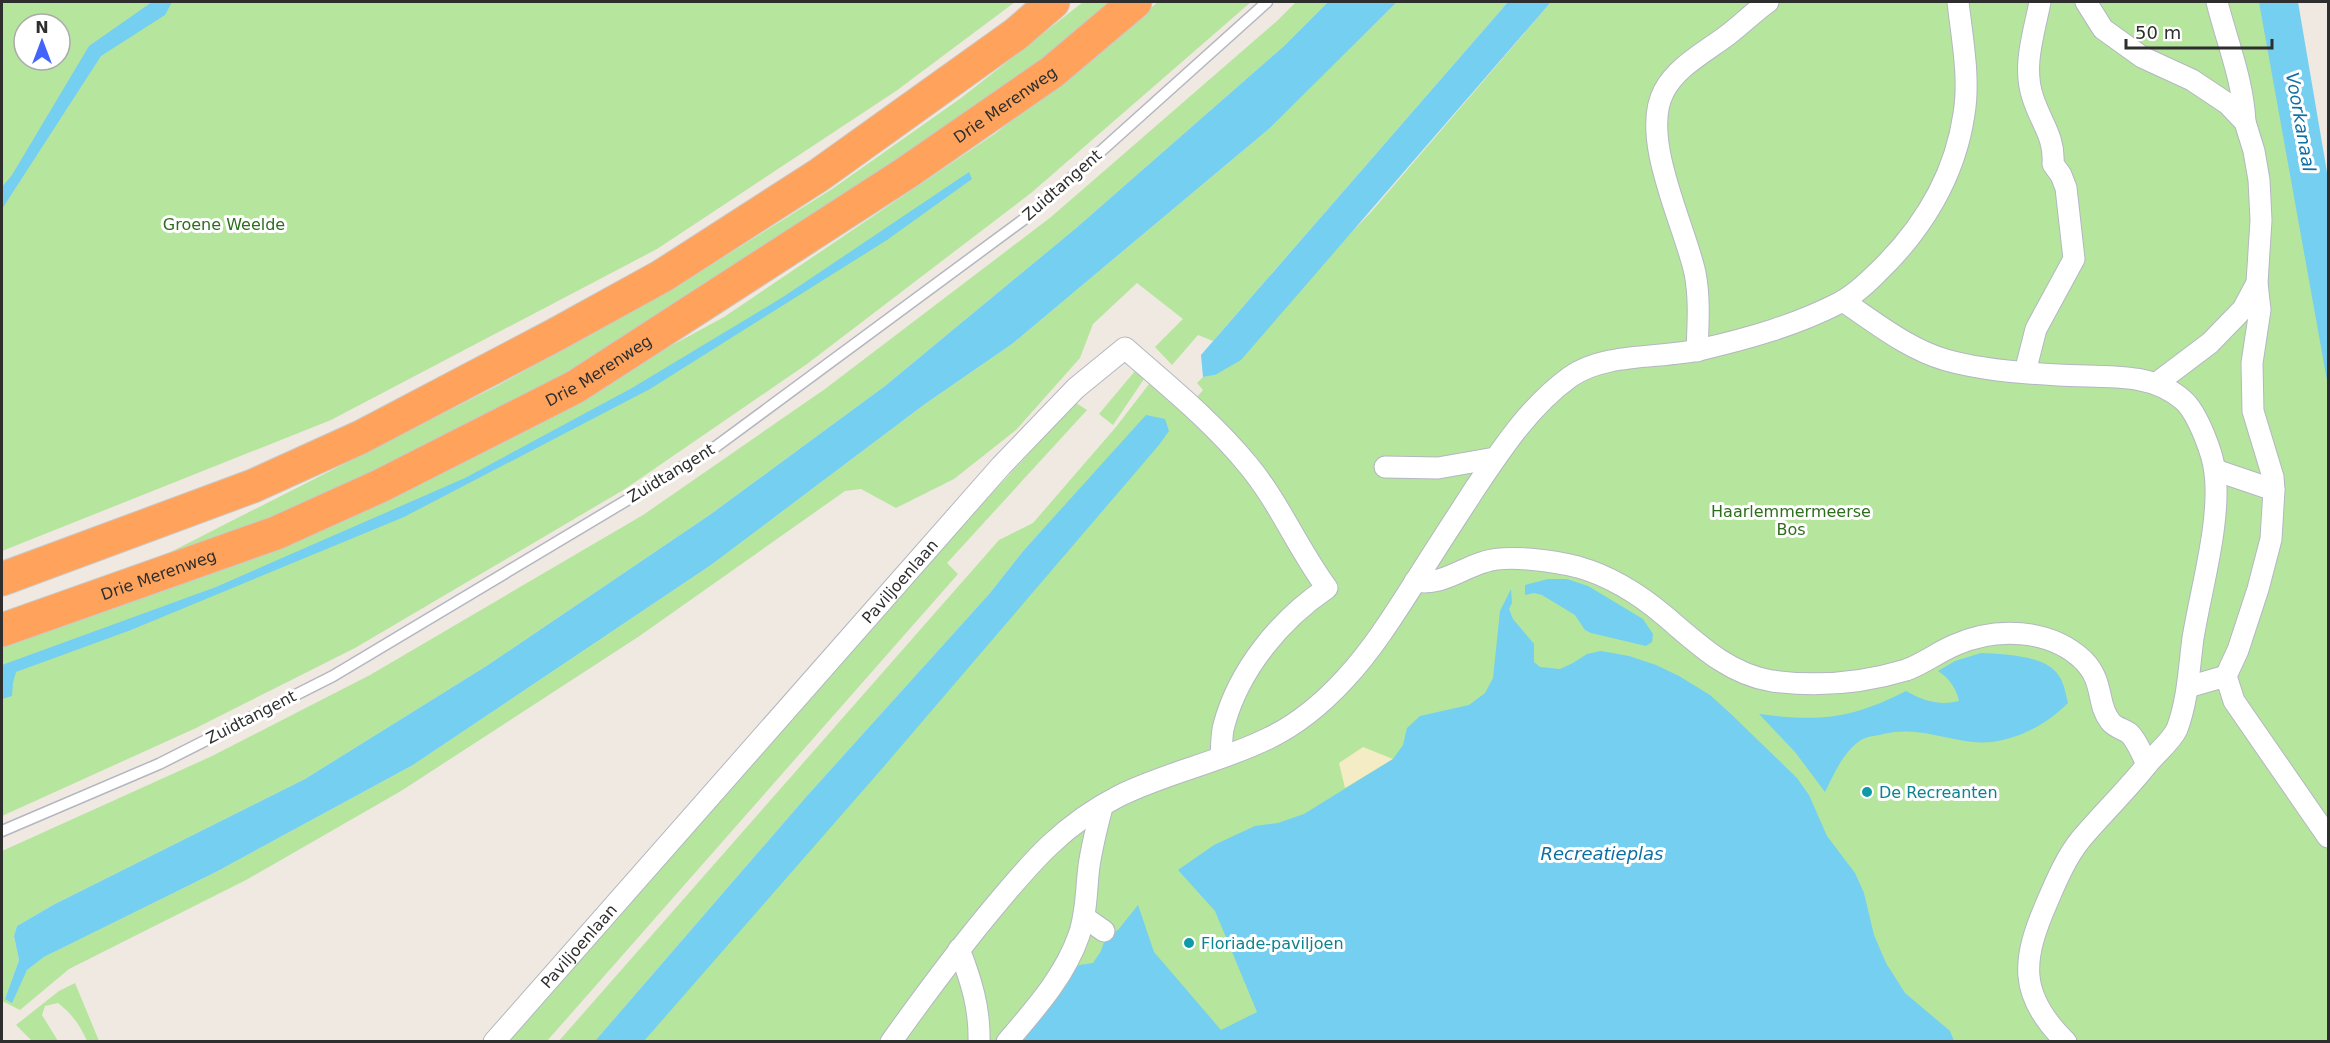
<svg xmlns="http://www.w3.org/2000/svg" width="2330" height="1043" font-family="'DejaVu Sans',sans-serif">
<rect width="100%" height="100%" fill="#efe9e1"/>
<g fill="#b6e59e" fill-rule="evenodd">
<path d="M 2,2 L 1015,2 L 896,91 L 657,249 L 331,420 L 2,551 ZM 24,24 L 60,24 L 60,60 L 24,60 Z"/>
<polygon points="1083,2 1117,2 962,128 491,421 303,506 155,560 497,386 679,285 832,189 961,98"/>
<polygon points="1158,2 1251,2 1031,193 807,364 625,489 355,648 196,728 2,816 2,644 459,461 724,317 996,133"/>
<polygon points="1296,2 1328,2 1284,46 1075,229 885,386 711,514 488,665 305,779 53,905 17,926 14,936 19,960 5,999 27,970 44,957 216,872 413,765 711,565 925,404 1012,344 1270,128 1397,2 1508,2 1213,341 1198,335 1172,365 1155,347 1183,319 1137,283 1093,324 1080,358 1016,430 954,479 896,508 861,489 845,491 638,637 401,791 246,880 69,969 20,1010 2,1001 2,851 210,757 370,675 643,515 825,389 1051,217 1278,20"/>
<polygon points="1551,2 2272,2 2328,351 2328,1041 634,1041 1147,415 1024,550 990,593 806,797 595,1041 558,1042 999,540 1033,523 1116,427 1149,384 1183,413 1203,390 1197,383 1203,377 1215,375 1371,212"/>
<polygon points="1135,371 1144,379 1113,425 1099,414"/>
<polygon points="1076,403 1087,410 947,563 958,574 547,1041 507,1042 916,575"/>
<path d="M 75,983 L 99,1041 L 87,1041 C 80,1025 72,1014 58,1003 L 45,1006 L 42,1015 L 58,1041 L 32,1041 L 16,1025 L 59,991 Z"/>
</g>
<polygon fill="#f3ecc5" points="1363,747 1393,759 1345,788 1339,763"/>
<g fill="#75cff0">
<polygon points="152,2 172,2 165,15 101,56 2,209 2,187 12,175 89,46"/>
<polygon points="1328,2 1397,2 1270,128 1012,344 925,404 711,565 413,765 216,872 44,957 27,970 12,1003 5,999 19,960 14,936 17,926 53,905 305,779 488,665 711,514 885,386 1075,229 1284,46"/>
<polygon points="1508,2 1551,2 1241,360 1215,375 1203,377 1201,355"/>
<polygon points="2259,2 2298,2 2328,178 2328,386"/>
<polygon points="969,172 972,179 887,240 650,389 404,517 131,630 16,672 13,683 12,696 2,699 2,665 216,587 465,478 632,388 783,297"/>
<polygon points="1146,415 1165,419 1169,431 1159,445 880,771 644,1041 595,1041 806,797 990,593 1024,550"/>
<polygon points="1548,579 1567,579 1588,586 1643,619 1653,634 1652,642 1646,646 1591,633 1585,630 1575,615 1542,595 1534,593 1525,595 1525,585"/>
<polygon points="1511,589 1512,603 1509,609 1513,619 1534,644 1534,662 1540,667 1560,669 1573,663 1587,654 1601,651 1629,656 1656,665 1679,676 1710,695 1732,715 1797,778 1809,795 1827,836 1855,873 1864,893 1874,935 1886,963 1905,993 1950,1031 1954,1041 1018,1042 1068,975 1079,965 1093,963 1101,951 1106,936 1118,930 1138,905 1154,952 1221,1030 1257,1012 1215,911 1178,870 1214,845 1255,826 1278,823 1304,814 1393,759 1403,745 1407,728 1420,716 1469,705 1485,693 1493,678 1500,611"/>
<path d="M 1981,653 C 2002,654 2047,655 2059,676 C 2064,683 2066,695 2068,703 C 2042,729 2003,748 1965,741 C 1936,736 1912,727 1883,734 C 1877,736 1867,736 1861,740 C 1843,752 1834,774 1825,792 L 1795,752 L 1759,714 C 1820,722 1851,719 1906,691 C 1923,701 1940,706 1959,701 C 1956,688 1950,679 1938,671 L 1955,661 Z"/>
</g>
<g fill="none" stroke-linecap="round" stroke-linejoin="round">
<g stroke="#b4b7c1" stroke-width="13">
<polyline id="lane" points="2,831 159,764 333,676 714,448 1031,214 1267,2"/>
</g>
<g stroke="#b4b7c1" stroke-width="23">
<g id="street">
<polyline points="2086,2 2103,29 2142,57 2192,80 2228,104 2245,122 2254,151 2259,180 2261,220 2257,283 2260,310 2252,363 2253,411 2273,477 2274,490 2271,539 2258,589 2238,650 2226,676 2234,701 2328,837"/>
<path d="M 2217,2 C 2227,42 2243,80 2245,122"/>
<path d="M 1843,301 C 1876,323 1908,349 1946,360 C 1981,370 2022,373 2058,375 C 2100,378 2149,370 2183,400 C 2197,412 2213,453 2215,473 C 2221,521 2201,589 2193,638 C 2189,668 2188,700 2177,729 C 2171,742 2155,754 2146,766 C 2126,791 2102,814 2081,839 C 2067,856 2057,879 2048,900 C 2022,959 2017,994 2066,1042"/>
<path d="M 1697,351 C 1698,324 1700,299 1695,273 C 1685,226 1639,137 1664,91 C 1677,66 1707,51 1729,34 C 1742,24 1754,12 1768,2"/>
<path d="M 2025,372 L 2036,329 L 2074,259 L 2066,188 L 2061,175 L 2053,164 C 2055,137 2041,123 2033,98 C 2022,67 2034,33 2040,2"/>
<polyline points="2157,383 2210,343 2243,309 2257,283"/>
<polyline points="1385,467 1438,468 1495,458"/>
<polyline points="2215,470 2274,490"/>
<path d="M 1415,581 C 1441,586 1460,569 1484,562 C 1507,554 1554,561 1578,567 C 1610,576 1639,594 1665,616 C 1697,643 1728,674 1772,681 C 1816,687 1863,683 1906,670 C 1923,664 1938,652 1955,645 C 1995,627 2049,628 2083,660 C 2105,682 2096,703 2110,721 C 2114,727 2123,729 2129,733 C 2137,740 2142,755 2147,764"/>
<polyline points="2188,687 2226,676"/>
<polyline points="1084,917 1104,931"/>
<path d="M 959,949 C 971,980 980,1008 979,1042"/>
<path id="s1" d="M 494,1042 L 1001,466 L 1076,388 L 1125,348 C 1167,385 1212,421 1248,465 C 1279,502 1298,549 1327,588 C 1281,619 1239,669 1224,725 C 1221,735 1222,746 1221,757"/>
<path d="M 891,1042 C 924,996 957,951 994,907 C 1032,861 1064,824 1119,796 C 1167,772 1221,762 1269,738 C 1298,724 1323,703 1345,679 C 1372,650 1394,615 1415,582 C 1435,550 1456,518 1476,487 C 1503,447 1530,406 1570,377 C 1605,352 1662,359 1703,349 C 1750,338 1796,325 1839,303 C 1853,296 1866,284 1877,273 C 1922,230 1955,176 1964,114 C 1970,78 1962,38 1958,2"/>
<path d="M 1007,1042 C 1035,1009 1065,976 1079,935 C 1087,912 1086,889 1089,866 C 1092,846 1097,826 1102,807"/>
</g>
</g>
<g stroke="#c9c9c9" stroke-width="35">
<g id="highway">
<polyline points="2,579 253,486 361,437 555,335 662,276 819,175 1016,34 1053,2"/>
<path id="s2" d="M 2,630 L 276,533 L 380,486 L 575,387 L 906,173 L 1052,72 L 1135,2"/>
</g>
</g>
<use href="#lane" stroke="#fff" stroke-width="10"/>
<use href="#street" stroke="#fff" stroke-width="21"/>
<use href="#highway" stroke="#ffa35c" stroke-width="33"/>
</g>
<g fill="#0f9aa8" stroke="#fff" stroke-width="2">
<circle cx="1867" cy="792" r="6"/>
<circle cx="1189" cy="943" r="6"/>
</g>
<g text-anchor="middle" dominant-baseline="central" stroke-width="6" stroke-linejoin="round" paint-order="stroke">
<g font-size="16" fill="#2e2e2e" stroke="#fff">
<text stroke="none"><textPath href="#s2" startOffset="1138">Drie Merenweg</textPath></text>
<text transform="translate(1062 185) rotate(-41)">Zuidtangent</text>
<text stroke="none"><textPath href="#s2" startOffset="652">Drie Merenweg</textPath></text>
<text transform="translate(671 473) rotate(-31)">Zuidtangent</text>
<text stroke="none"><textPath href="#s2" startOffset="166">Drie Merenweg</textPath></text>
<text stroke="none"><textPath href="#s1" startOffset="614">Paviljoenlaan</textPath></text>
<text transform="translate(251 717) rotate(-27)">Zuidtangent</text>
<text stroke="none"><textPath href="#s1" startOffset="128">Paviljoenlaan</textPath></text>
</g>
<g font-size="16" fill="#2c6e1b" stroke="#fff">
<text x="224" y="224">Groene Weelde</text>
<text x="1791" y="511">Haarlemmermeerse<tspan x="1791" dy="18">Bos</tspan></text>
</g>
<g font-size="16" fill="#0d838f" stroke="#fff" text-anchor="start">
<text x="1879" y="792">De Recreanten</text>
<text x="1201" y="943">Floriade-paviljoen</text>
</g>
<g font-size="18" font-style="italic" fill="#0d6fa3" stroke="#fff">
<text transform="translate(2301 122) rotate(80)">Voorkanaal</text>
<text x="1602" y="853">Recreatieplas</text>
</g>
</g>
<rect width="2330" height="1043" fill="none" stroke="#2e2e2e" stroke-width="6"/>
<g transform="translate(42 42)"><circle r="28" fill="#ffffff" stroke="#ababab" stroke-width="1.5"/>
<path d="M0-4.5L10 22L0 15L-10 22Z" fill="#4264fb"/>
<text y="-9" font-size="16" font-weight="bold" text-anchor="middle" fill="#2e2e2e">N</text>
</g>
<path d="M2126 39v9h146v-9" fill="none" stroke="#2e2e2e" stroke-width="3"/>
<text x="2135" y="39" font-size="18" fill="#2e2e2e" stroke="#ffffff" stroke-width="4.5" paint-order="stroke">50 m</text>
</svg>
